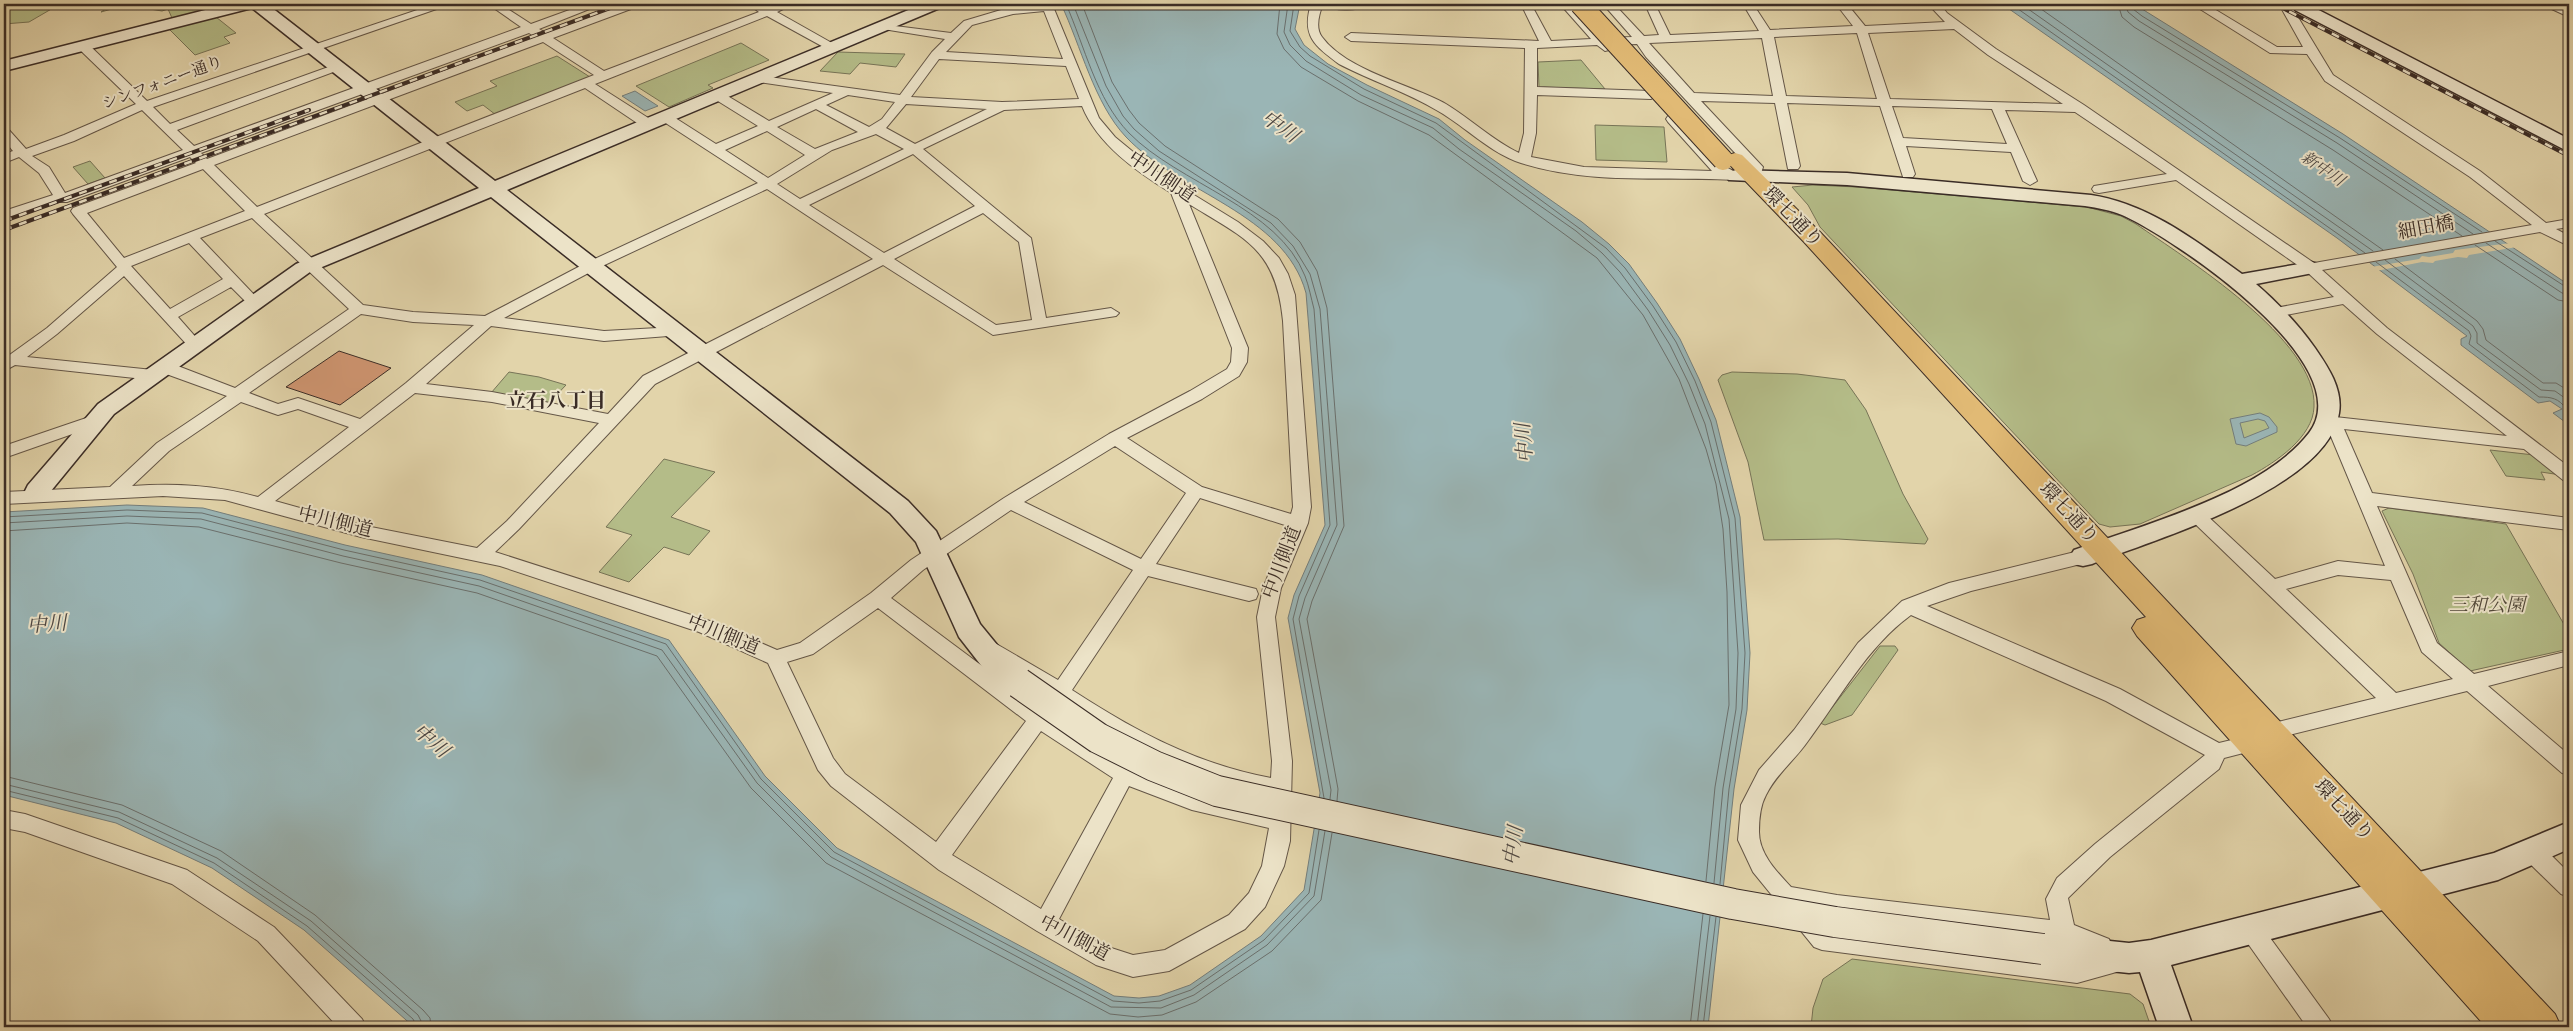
<svg xmlns="http://www.w3.org/2000/svg" width="2573" height="1031" font-family="'Sorts Mill Goudy','Noto Serif JP',serif">
<rect width="100%" height="100%" fill="#e2d4aa"/>
<filter id="stains"><feTurbulence type="fractalNoise" baseFrequency=".004" numOctaves="4"/><feColorMatrix values="0 0 0 0 .2 0 0 0 0 .09 0 0 0 0 .02 0 0 0 .5 -.17"/></filter>
<radialGradient id="worn" r=".72"><stop offset=".6" stop-color="#630" stop-opacity="0"/><stop offset="1" stop-color="#630" stop-opacity=".3"/></radialGradient>
<g fill="#b4bc88" stroke="#777457">
<polygon points="4,4 60,4 29,22 4,24"/>
<polygon points="113,4 179,4 183,8 207,4 209,9 172,18 168,9 162,11 126,5 101,12"/>
<polygon points="216,17 236,33 224,37 230,43 195,55 169,29"/>
<polygon points="741,43 769,60 708,85 713,88 669,107 636,86"/>
<polygon points="838,52 905,54 896,67 860,63 850,74 820,71"/>
<polygon points="557,56 590,77 496,115 483,105 467,111 455,102 497,86 490,81"/>
<polygon points="1581,60 1605,89 1539,87 1538,62"/>
<polygon points="1595,125 1664,127 1667,162 1596,160"/>
<polygon points="90,161 105,178 88,184 73,167"/>
<path d="M 1813,185 L 1857,187 L 2087,207 L 2121,216 L 2136,224 C 2185,258 2318,340 2314,407 C 2313,437 2276,462 2252,475 L 2140,524 L 2110,527 L 2099,524 L 1820,227 L 1808,205 L 1792,187 Z"/>
<polygon points="509,372 539,377 566,385 548,404 491,393"/>
<polygon points="1732,372 1797,374 1845,380 1866,410 1903,494 1928,539 1925,544 1838,539 1764,540 1748,462 1718,380 1722,375"/>
<polygon points="2490,450 2534,455 2561,475 2541,472 2545,480 2506,476"/>
<polygon points="664,459 715,472 671,517 710,531 689,555 664,547 629,582 599,572 632,535 606,527"/>
<polygon points="2389,508 2506,524 2569,633 2569,649 2470,671 2439,643 2413,574 2382,511"/>
<polygon points="1880,646 1895,646 1898,650 1852,715 1825,725 1820,723"/>
<polygon points="1852,959 2130,994 2143,1004 2151,1027 1811,1027 1813,1008 1823,979"/>
</g>
<g fill="#9ab5b5" stroke="#747e7c" fill-rule="evenodd">
<path d="M 1061,4 L 1300,4 L 1295,29 L 1304,45 L 1328,64 L 1367,85 L 1439,119 L 1465,140 L 1582,222 L 1609,244 L 1629,264 L 1657,303 L 1680,339 L 1699,379 L 1716,420 L 1740,517 L 1750,653 L 1747,710 L 1734,789 L 1708,1027 L 414,1027 L 304,930 L 212,868 L 116,823 L 4,795 L 4,512 L 127,505 L 203,508 L 345,545 L 482,575 L 669,640 L 765,776 L 837,848 L 1114,996 L 1139,998 L 1159,996 L 1190,985 L 1261,936 L 1304,890 L 1320,793 L 1288,618 L 1294,595 L 1325,525 L 1306,293 C 1284,213 1179,193 1126,137 C 1094,103 1081,46 1061,4 Z"/>
<polygon points="2002,4 2134,4 2343,134 2569,285 2569,425 2553,413 2562,409 2550,401 2538,403 2461,345 2461,339 2467,336 2337,238"/>
<polygon points="635,91 658,106 645,111 622,96"/>
<path d="M 2260,413 L 2269,417 L 2277,427 L 2277,432 L 2246,446 L 2236,444 L 2230,419 ZM 2258,419 L 2265,421 L 2269,428 L 2244,438 L 2240,423 Z"/>
</g>
<polygon fill="#e2d4aa" points="2511,243 2517,247 2469,255 2467,258 2458,257 2435,261 2433,263 2422,262 2376,271 2371,267 2419,259 2422,256 2429,257 2453,253 2455,250"/>
<g fill="none" stroke-linecap="round" stroke-linejoin="round">
<g stroke="#6a706e" stroke-width="1">
<path d="M 1066,4 C 1085,47 1096,99 1129,133 C 1179,184 1278,207 1305,276 C 1309,286 1311,298 1314,309 L 1330,525 L 1299,596 L 1293,619 L 1324,798"/>
<polyline points="1073,4 1106,86 1123,116 1134,129 1159,151 1271,223 1293,246 1310,274 1320,309 1337,525 1305,598 1299,619 1331,790 1330,799"/>
<polyline points="1082,4 1112,82 1129,110 1139,123 1165,146 1278,219 1300,242 1317,271 1327,308 1344,526 1312,601 1307,619 1338,789 1337,801"/>
<polyline points="1280,4 1277,34 1284,49 1301,67 1358,101 1429,135 1597,258 1643,315 1679,379 1706,449 1716,484 1723,529 1727,592 1729,705 1715,787 1706,881"/>
<polyline points="1288,4 1284,32 1290,45 1306,61 1361,95 1433,128 1459,149 1576,231 1602,253 1620,272 1648,310 1670,345 1689,384 1705,424 1729,519 1738,653 1736,709 1723,788 1714,883"/>
<polyline points="1294,4 1290,31 1300,47 1310,56 1364,89 1436,123 1606,248 1625,268 1653,306 1676,342 1695,381 1711,422 1735,518 1745,653 1742,709 1729,789 1720,884"/>
<polyline points="2011,4 2365,253"/>
<polyline points="2021,4 2373,251"/>
<polyline points="2034,4 2383,250"/>
<polyline points="2118,4 2122,17 2134,27 2333,150 2462,236"/>
<polyline points="2125,4 2128,12 2139,21 2337,143 2473,234"/>
<polyline points="2132,4 2133,9 2142,16 2340,138 2482,232"/>
<polyline points="2495,241 2569,289"/>
<polyline points="2486,243 2562,293 2569,295"/>
<polyline points="2475,245 2558,300 2569,302"/>
<polyline points="2395,259 2477,321 2483,329 2486,340 2543,383 2556,383 2569,391"/>
<polyline points="2385,260 2473,326 2477,333 2477,343 2541,390 2555,391 2569,401"/>
<path d="M 2376,262 L 2469,331 L 2471,336 L 2469,344 L 2539,397 C 2551,397 2559,398 2566,409 L 2565,415 L 2569,419"/>
<polyline points="4,517 127,510 202,513 344,550 480,580 666,644 761,779 834,852 1113,1001 1139,1003 1160,1001 1191,990 1264,940 1309,893 1319,830"/>
<polyline points="4,523 127,516 201,519 343,556 479,586 662,650 757,783 831,857 1111,1007 1161,1008 1194,995 1267,945 1314,896 1325,831"/>
<polyline points="4,531 127,523 199,527 341,563 477,593 657,656 751,788 826,863 1110,1014 1138,1017 1162,1015 1196,1002 1272,951 1321,900 1332,833"/>
<polyline points="4,776 122,805 221,851 315,915 423,1010 430,1018 431,1027"/>
<polyline points="4,784 119,812 217,858 311,921 418,1015 424,1027"/>
<polyline points="4,790 118,818 214,863 307,926 413,1019 417,1027"/>
<polyline points="1690,1027 1703,914"/>
<polyline points="1697,1027 1710,916"/>
<polyline points="1703,1027 1716,917"/>
</g>
</g>
<polygon fill="#d19773" stroke="#3a2c26" points="339,351 391,368 340,405 286,387"/>
<g fill="none" stroke-linecap="round" stroke-linejoin="round">
<g stroke="#645647" stroke-width="2">
<g id="street">
<path d="M 435,4 L 451,4 L 153,107 L 170,124 L 334,65 L 338,64 L 344,68 L 177,130 L 194,146 L 521,27 L 488,4 L 500,4 L 531,24 L 586,4 L 602,4 L 539,29 L 546,33 L 625,4 L 640,4 L 639,6 L 553,38 L 604,71 L 759,12 L 748,4 L 761,4 L 768,8 L 778,4 L 793,4 L 777,12 L 839,47 L 837,50 L 829,50 L 767,16 L 595,84 L 653,121 L 654,124 L 653,127 L 643,127 L 585,88 L 264,214 L 363,305 L 413,312 L 485,316 L 586,263 L 758,183 L 661,120 L 659,117 L 661,114 L 669,114 L 716,144 L 758,126 L 713,98 L 711,95 L 713,92 L 721,92 L 769,121 L 833,93 L 758,82 L 754,81 L 754,75 L 900,95 L 932,52 L 945,39 L 883,29 L 877,26 L 879,24 L 951,33 L 964,21 L 1001,10 L 995,6 L 997,4 L 1005,4 L 1013,7 L 1052,4 L 1099,118 L 1115,137 L 1160,174 L 1238,222 L 1263,241 L 1279,258 L 1288,274 L 1295,295 L 1311,507 L 1308,523 L 1281,588 L 1275,617 L 1292,761 L 1290,841 L 1284,866 L 1265,907 L 1245,929 L 1169,971 L 1133,977 L 1096,965 L 1037,931 L 939,870 L 831,786 L 818,770 L 768,663 L 699,632 L 500,566 L 361,537 L 225,500 L 163,496 L 4,504 L 4,492 L 110,487 L 157,443 L 227,396 L 158,371 L 156,367 L 158,363 L 170,363 L 235,388 L 349,309 L 252,218 L 200,238 L 262,303 L 260,306 L 250,306 L 231,287 L 178,317 L 200,342 L 203,345 L 200,348 L 190,348 L 124,276 L 57,334 L 27,357 L 153,370 L 161,375 L 159,379 L 153,380 L 15,365 L 4,371 L 4,359 L 47,328 L 117,267 L 73,214 L 71,211 L 73,208 L 196,163 L 190,157 L 67,202 L 58,202 L 4,220 L 4,211 L 53,195 L 39,173 L 19,157 L 4,163 L 4,154 L 13,151 L 4,140 L 4,129 L 9,130 L 26,149 L 64,135 L 136,104 L 79,49 L 79,43 L 87,43 L 147,101 ZM 1044,11 L 1063,59 L 946,52 L 972,25 L 1013,14 ZM 529,33 L 535,37 L 207,159 L 201,153 ZM 543,42 L 594,75 L 257,207 L 214,165 ZM 939,59 L 1066,66 L 1079,99 L 1002,102 L 911,97 ZM 848,95 L 895,102 L 882,119 L 869,127 L 826,105 ZM 906,104 L 987,109 L 915,144 L 886,128 ZM 1082,106 C 1097,144 1137,172 1171,193 L 1232,348 L 1231,362 L 1227,369 L 1190,391 L 1109,434 L 1004,498 L 911,560 L 871,593 L 800,643 L 777,650 L 713,622 L 495,552 L 519,529 L 655,384 L 883,265 L 993,335 L 1116,316 L 1119,313 L 1111,308 L 1046,318 L 1031,238 L 923,149 L 1004,110 ZM 816,109 L 858,132 L 815,149 L 777,127 ZM 142,110 L 183,150 L 65,193 L 49,167 L 32,156 L 74,141 ZM 767,131 L 805,155 L 768,178 L 725,150 ZM 876,134 L 904,149 L 800,199 L 777,184 L 832,150 ZM 913,154 L 975,206 L 884,253 L 809,205 ZM 203,169 L 245,211 L 124,258 L 87,213 ZM 767,189 L 873,259 L 643,376 L 608,414 L 492,392 L 426,384 L 491,326 L 604,341 L 681,335 L 684,332 L 681,329 L 676,327 L 604,331 L 504,318 L 596,269 ZM 1189,204 C 1246,239 1276,249 1283,321 L 1293,507 L 1291,514 L 1202,487 L 1127,438 L 1202,399 L 1239,376 L 1247,362 L 1248,348 ZM 983,213 L 1019,242 L 1032,320 L 996,325 L 894,259 ZM 189,243 L 223,279 L 170,309 L 131,266 ZM 361,314 L 413,322 L 474,325 L 406,383 L 360,419 L 298,398 L 278,404 L 249,393 ZM 415,393 L 492,402 L 599,423 L 507,521 L 477,548 L 361,525 L 275,501 ZM 241,402 L 278,415 L 298,409 L 349,427 L 258,497 C 215,485 176,483 132,486 L 169,451 ZM 1115,446 L 1186,493 L 1141,559 L 1024,502 ZM 1200,498 L 1288,526 L 1263,588 L 1257,617 L 1272,761 L 1271,778 C 1196,764 1135,731 1072,690 L 1148,576 L 1249,601 L 1256,599 L 1258,594 L 1256,589 L 1156,564 ZM 1011,510 L 1133,570 L 1058,680 L 993,642 L 986,640 L 979,642 L 976,647 L 979,652 C 1029,678 1072,713 1121,741 C 1167,768 1218,785 1270,795 L 1270,810 L 1192,792 L 1164,783 L 1132,769 L 1045,713 L 891,598 L 923,570 ZM 878,608 L 1026,721 L 936,842 L 845,774 L 833,758 L 787,662 L 813,654 ZM 1041,731 L 1113,778 L 1041,909 L 952,855 ZM 1129,786 L 1192,810 L 1269,828 L 1262,866 L 1249,893 L 1229,915 L 1165,950 L 1133,955 L 1102,945 L 1059,919 Z"/>
<path d="M 1311,4 L 1323,4 C 1319,14 1315,28 1322,37 C 1347,71 1410,84 1446,104 C 1471,119 1492,140 1519,153 L 1524,133 L 1525,48 L 1351,41 L 1345,37 L 1351,33 L 1539,41 L 1521,4 L 1531,4 L 1551,41 L 1591,39 L 1560,4 L 1571,4 L 1603,38 L 1632,37 L 1603,4 L 1614,4 L 1644,36 L 1659,35 L 1645,4 L 1655,4 L 1670,35 L 1759,31 L 1743,4 L 1753,4 L 1770,30 L 1853,26 L 1836,4 L 1847,4 L 1865,26 L 1945,22 L 1928,4 L 1940,4 L 1947,13 L 1996,49 L 2084,105 L 2314,263 L 2532,225 L 2470,177 L 2325,81 L 2307,54 L 2270,53 L 2192,4 L 2206,4 L 2277,47 L 2303,47 L 2279,4 L 2290,4 L 2333,75 L 2480,171 L 2546,223 L 2569,219 L 2569,227 L 2556,229 L 2569,236 L 2569,246 L 2540,232 L 2322,270 L 2387,328 L 2569,467 L 2569,482 L 2563,480 L 2524,449 L 2344,429 L 2372,493 L 2569,518 L 2569,530 L 2377,506 L 2437,643 L 2474,674 L 2569,651 L 2569,665 L 2488,686 L 2569,755 L 2569,775 L 2562,773 L 2467,691 L 2269,740 L 2262,738 L 2259,732 L 2262,726 L 2376,698 L 2189,518 L 2186,514 L 2189,510 L 2195,508 L 2201,510 L 2275,579 L 2338,561 L 2385,566 L 2327,427 L 2320,425 L 2318,421 L 2320,417 L 2326,416 L 2507,436 L 2377,334 L 2343,304 L 2275,317 L 2270,315 L 2267,312 L 2270,309 L 2334,297 L 2306,271 L 2176,180 L 2099,193 L 2094,192 L 2092,189 L 2094,186 L 2167,174 L 2075,112 L 2005,110 L 2037,181 L 2030,185 L 2023,181 L 2011,152 L 1906,146 L 1915,174 L 1913,177 L 1903,177 L 1880,106 L 1787,103 L 1800,166 L 1798,169 L 1788,169 L 1775,103 L 1701,101 L 1763,167 L 1760,177 L 1753,181 L 1746,177 L 1749,168 L 1646,57 L 1637,44 L 1609,45 L 1609,50 L 1605,51 L 1597,45 L 1537,48 L 1537,87 L 1651,91 L 1657,95 L 1651,99 L 1537,95 L 1536,133 L 1531,157 L 1584,167 L 1712,171 L 1668,122 L 1666,119 L 1668,116 L 1676,116 L 1720,164 L 1743,176 L 1736,180 C 1666,176 1589,185 1521,163 C 1490,153 1466,127 1438,111 C 1407,92 1371,81 1339,64 C 1315,46 1301,36 1311,4 ZM 1954,29 L 1988,55 L 2063,104 L 1890,99 L 1868,33 ZM 1857,33 L 1877,99 L 1786,96 L 1774,37 ZM 1762,38 L 1773,96 L 1694,93 L 1649,43 ZM 1892,106 L 1992,109 L 2007,144 L 1903,138 ZM 2338,575 L 2391,580 L 2422,652 L 2453,679 L 2396,693 L 2286,589 Z"/>
<path d="M 1325,4 L 1373,4 L 1371,6 C 1359,9 1335,13 1325,4 Z"/>
<polygon points="2541,4 2556,4 2569,10 2569,17"/>
<polygon points="95,415 101,416 103,420 101,424 4,458 4,446"/>
<path d="M 2083,550 L 2089,552 L 2092,557 L 2089,562 L 1971,591 L 1927,606 L 2120,689 L 2219,743 L 2252,735 L 2259,737 L 2262,743 L 2259,749 L 2224,758 L 2219,769 L 2110,857 L 2068,898 L 2074,925 L 2109,939 L 2112,946 L 2109,953 L 2120,955 L 2123,963 L 2120,971 L 2077,983 L 1822,950 L 1814,947 L 1753,872 L 1738,840 L 1741,805 L 1759,770 L 1794,730 L 1858,643 L 1902,601 L 1949,583 ZM 1911,615 L 2106,701 L 2205,755 L 2095,844 L 2057,878 L 2046,899 L 2050,920 L 1837,895 L 1791,887 C 1777,872 1759,854 1759,832 C 1759,820 1760,806 1766,795 C 1777,773 1795,760 1808,741 C 1840,698 1867,647 1911,615 ZM 1813,911 L 2065,942 L 2099,956 L 2077,961 L 1828,930 Z"/>
<polygon points="4,810 25,814 187,870 274,927 362,1019 366,1027 338,1027 258,941 172,884 25,832 4,828"/>
<polygon points="2532,842 2540,844 2569,873 2569,897 2561,894 2524,858 2521,851 2524,844"/>
<polygon points="2252,921 2260,924 2329,1019 2333,1027 2307,1027 2244,938 2241,931 2244,924"/>
</g>
</g>
<g stroke="#3a2c26" stroke-width="3">
<g id="secondary">
<polygon points="229,4 267,4 495,181 923,4 944,4 942,7 507,190 908,501 936,531 980,624 1007,657 1029,675 1033,683 1029,691 1019,694 1009,691 987,673 959,637 916,542 890,513 491,197 310,272 114,414 46,497 37,500 28,497 25,491 28,485 98,404 296,264 479,188 252,8 4,71 4,61"/>
<polygon points="2287,4 2307,4 2569,139 2569,152 2289,7"/>
<path d="M 1736,170 L 1847,173 L 2091,195 C 2149,204 2196,241 2242,274 L 2311,262 L 2318,264 L 2321,268 L 2318,272 L 2256,284 C 2278,303 2298,324 2315,348 C 2328,367 2343,389 2339,413 C 2328,489 2155,539 2092,564 L 2083,566 L 2074,564 L 2070,557 L 2074,550 C 2143,525 2263,493 2309,433 C 2362,364 2172,237 2122,215 C 2110,210 2098,208 2085,206 L 1847,185 L 1729,180 L 1726,176 L 1729,172 Z"/>
<polygon points="2569,822 2569,849 2498,880 2171,965 2193,1027 2159,1027 2140,972 2129,973 2043,964 2031,960 2027,949 2031,938 2043,934 2129,943 2151,940 2494,853"/>
</g>
</g>
<g stroke="#3a2c26" stroke-width="2">
<polygon id="primary" points="1735,153 1742,155 1820,232 2555,1014 2561,1027 2486,1027 2137,636 2132,628 2137,620 2146,617 1804,242 1728,163 1725,159 1728,155"/>
</g>
<use href="#street" fill="#ece3c8" fill-rule="evenodd"/>
<use href="#secondary" fill="#ece3c8" fill-rule="evenodd"/>
<use href="#primary" fill="#e1ba75" fill-rule="evenodd"/>
<g stroke="#3a2c26" stroke-width="4">
<g id="rail">
<polyline points="2275,4 2569,156"/>
<polyline points="4,221 309,110"/>
<polyline points="4,230 621,4"/>
</g>
</g>
<use href="#rail" stroke="#ece3c8" stroke-width="2.5" stroke-dasharray="8" stroke-linecap="butt"/>
<g stroke="#3a2c26" stroke-width="32" stroke-linecap="butt">
<polyline id="secondary-bridge" points="1019,683 1098,738 1154,766 1217,791 1733,904 1835,922 2043,949"/>
</g>
<g stroke="#3a2c26" stroke-width="22" stroke-linecap="butt">
<polyline id="primary-bridge" points="1580,4 1723,160"/>
</g>
<use href="#secondary-bridge" stroke="#ece3c8" stroke-width="30"/>
<use href="#primary-bridge" stroke="#e1ba75" stroke-width="20"/>
</g>
<g text-anchor="middle" dominant-baseline="central" stroke-width="4" stroke-linejoin="round" paint-order="stroke">
<g font-size="16" fill="#3a2c26" stroke="#ece3c8">
<text transform="translate(163 84) rotate(-20)">シンフォニー通り</text>
</g>
<g font-size="16" font-style="italic" fill="#4d4743" stroke="#ece3c8">
<text transform="translate(2322 170) rotate(34)">新中川</text>
</g>
<g font-size="19" fill="#3a2c26" stroke="#ece3c8">
<text transform="translate(1161 178) rotate(34)">中川側道</text>
<text transform="translate(1792 218) rotate(46)">環七通り</text>
<text transform="translate(2426 229) rotate(-10)">細田橋</text>
<text transform="translate(2068 514) rotate(47)">環七通り</text>
<text transform="translate(335 523) rotate(14)">中川側道</text>
<text transform="translate(1283 563) rotate(-69)">中川側道</text>
<text transform="translate(723 636) rotate(22)">中川側道</text>
<text transform="translate(2343 811) rotate(47)">環七通り</text>
<text transform="translate(1074 939) rotate(28)">中川側道</text>
</g>
<g font-size="19" font-style="italic" fill="#52493a" stroke="#ece3c8">
<text x="2487" y="606">三和公園</text>
</g>
<g font-size="20" font-style="italic" fill="#4d4743" stroke="#ece3c8">
<text transform="translate(1279 128) rotate(35)">中川</text>
<text transform="translate(1526 443) rotate(-95)">中川</text>
<text transform="translate(47 626) rotate(-4)">中川</text>
<text transform="translate(430 742) rotate(40)">中川</text>
<text transform="translate(1515 846) rotate(-82)">中川</text>
</g>
<g font-size="20" font-weight="bold" fill="#3a2c26" stroke="#ece3c8">
<text x="556" y="402">立石八丁目</text>
</g>
</g>
<rect width="2573" height="1031" fill="none" stroke="#e2d4aa" stroke-width="20"/>
<rect x="5" y="5" width="2563" height="1021" fill="none" stroke="#3a2c26" stroke-width="2.5"/>
<rect x="10" y="10" width="2553" height="1011" fill="none" stroke="#3a2c26"/>
<rect width="100%" height="100%" filter="url(#stains)"/>
<rect width="100%" height="100%" fill="url(#worn)"/>
</svg>
